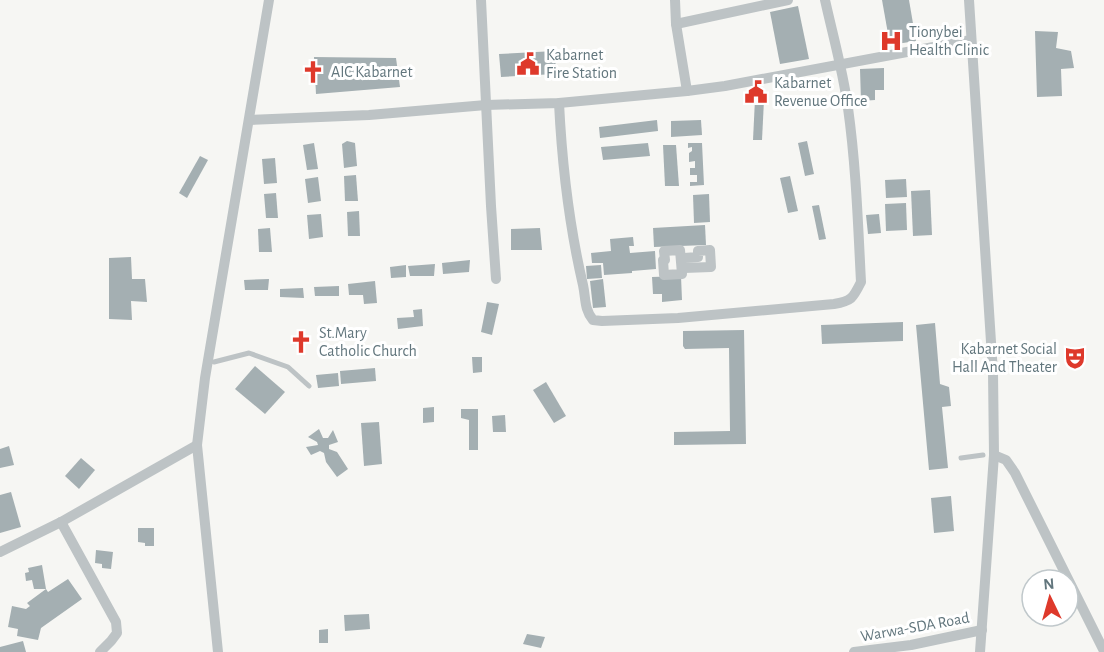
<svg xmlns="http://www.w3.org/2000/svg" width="1104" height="652" font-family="'Alegreya Sans',sans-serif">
<rect width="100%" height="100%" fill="#f6f6f3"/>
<g fill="#a4afb2">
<polygon points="882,0 909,0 916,41 890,45"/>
<polygon points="798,6 809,59 780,64 770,12"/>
<polygon points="1035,31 1058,32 1056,48 1071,51 1074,68 1061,69 1062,96 1037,97"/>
<polygon points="555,51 556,74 501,77 499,54"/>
<polygon points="314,57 396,58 400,87 316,94"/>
<polygon points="884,68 884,90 875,90 875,100 861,101 860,69"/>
<polygon points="755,99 764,100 762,140 753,140"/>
<polygon points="657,120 658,131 600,138 599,127"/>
<polygon points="701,120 702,135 671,137 671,121"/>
<polygon points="347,141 355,143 357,166 344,168 342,144"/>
<polygon points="807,141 814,174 805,176 798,143"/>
<polygon points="314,143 318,169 307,170 303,145"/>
<polygon points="648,143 650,156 603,160 601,147"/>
<polygon points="688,143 702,143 704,185 690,186 690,182 697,182 697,175 690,175 690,168 695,168 695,161 689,162 689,153 692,151 692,147 688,148"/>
<polygon points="663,145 676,145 679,186 665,186"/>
<polygon points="200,156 208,160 187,198 179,193"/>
<polygon points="275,158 277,183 264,184 262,159"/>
<polygon points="356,175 358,201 345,201 344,176"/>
<polygon points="790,176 798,211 788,213 780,178"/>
<polygon points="318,177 321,201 308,203 305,179"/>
<polygon points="906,179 907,197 886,198 885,180"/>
<polygon points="930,190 932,235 913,236 911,191"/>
<polygon points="276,193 278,218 266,218 264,194"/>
<polygon points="709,194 710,222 694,223 693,195"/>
<polygon points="906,203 907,230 886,231 885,204"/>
<polygon points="819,205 826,239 819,240 812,206"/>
<polygon points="359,211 360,236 348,236 347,212"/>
<polygon points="321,214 323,237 309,239 307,215"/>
<polygon points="879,214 881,233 868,234 866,215"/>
<polygon points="705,225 706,245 654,247 653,228"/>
<polygon points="270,228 272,252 259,252 258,229"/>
<polygon points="540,228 542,250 511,250 511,229"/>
<polygon points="633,237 634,246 629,246 630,253 655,251 656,269 632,271 632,273 604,275 603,263 592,263 591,253 611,251 610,239"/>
<polygon points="131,257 132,279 145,279 147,302 131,301 132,320 109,319 109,258"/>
<polygon points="470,260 469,272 443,274 442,263"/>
<polygon points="435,264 434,276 410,276 408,266"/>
<polygon points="406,265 406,277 391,278 390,267"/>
<polygon points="601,265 602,278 587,279 586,266"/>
<polygon points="681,276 682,300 662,302 662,294 653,294 652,277"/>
<polygon points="269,279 268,290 245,290 244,280"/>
<polygon points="603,279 606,307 593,308 590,281"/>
<polygon points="375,281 377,303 364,304 363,295 349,295 348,284"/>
<polygon points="339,286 339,296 315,296 314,287"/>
<polygon points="303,288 304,298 280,297 280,289"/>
<polygon points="487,302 499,304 492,335 481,332"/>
<polygon points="422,309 423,326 398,329 397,318 414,317 413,310"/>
<polygon points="903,322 903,341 822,344 821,325"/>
<polygon points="935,323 940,384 949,387 951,406 942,407 948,468 929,470 916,325"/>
<polygon points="744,330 746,444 674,445 674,432 730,431 729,348 685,349 683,346 683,331"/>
<polygon points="472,357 482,357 482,372 473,373"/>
<polygon points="255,366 285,392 265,414 235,389"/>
<polygon points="375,368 376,381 341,384 340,371"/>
<polygon points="338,373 339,386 318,388 316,375"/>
<polygon points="546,382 566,416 554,423 533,390"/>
<polygon points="434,407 434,422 423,423 423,408"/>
<polygon points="461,409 478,409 478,450 469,450 469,420 461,418"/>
<polygon points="505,415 506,432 493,432 492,416"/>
<polygon points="379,422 382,464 364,466 361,423"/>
<polygon points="319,429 323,438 328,438 333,430 338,442 329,445 329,449 337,452 348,469 337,477 326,462 324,453 320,451 311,455 306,447 318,445 317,442 308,437"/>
<polygon points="9,446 14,465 0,468 0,449"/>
<polygon points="81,458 95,470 79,489 65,476"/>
<polygon points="11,492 21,527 0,533 0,495"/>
<polygon points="951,496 954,531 934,533 931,498"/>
<polygon points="138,528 154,528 154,546 145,546 145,543 138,542"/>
<polygon points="96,550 113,552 111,569 102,568 102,564 95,563"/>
<polygon points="42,565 46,589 48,592 68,579 82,599 41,628 38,640 17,636 18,629 8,627 12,606 26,609 30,606 27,603 46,589 34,589 32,580 26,581 25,573 29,572 28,568"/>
<polygon points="369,614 370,629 345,631 344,615"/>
<polygon points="328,629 328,643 319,643 319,630"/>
<polygon points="527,634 545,637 541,648 523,644"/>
<polygon points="23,641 26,652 0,652 0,647"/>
</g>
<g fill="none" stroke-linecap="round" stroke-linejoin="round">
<g stroke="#bdc3c5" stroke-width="5">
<polyline points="214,362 249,353 288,367 309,386"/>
<polyline points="961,458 983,455"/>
</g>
<g stroke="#bdc3c5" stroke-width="10">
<polyline points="481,0 491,206 496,279"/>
<polyline points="675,0 676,24 687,91"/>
<polyline points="969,0 993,373 994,455 980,652"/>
<polyline points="676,24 788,0"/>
<path d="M 559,103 C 562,164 569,225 583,285 C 586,299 584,309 593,320 L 602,321 L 678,318 L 834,304 C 852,301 853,298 861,282 C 858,224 856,165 848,108 C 843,71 833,36 825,0"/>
<polyline points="249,120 369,115 486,105 559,103 687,91 725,86 971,40"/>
<polygon points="680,250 682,274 664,275 663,260 665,260 664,251"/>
<polygon points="710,250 711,267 684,268 684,258 698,257 698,251"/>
<polyline points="994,455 1006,460 1015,473 1104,651"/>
<polyline points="61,522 116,622 117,633 111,641 100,652"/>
<polyline points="0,552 61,522 197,445"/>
<polyline points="218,652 197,445 205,378 269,0"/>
<polyline points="854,652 911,645 982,630"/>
</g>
</g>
<defs>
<g id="hospital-bare" transform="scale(1.8)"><path d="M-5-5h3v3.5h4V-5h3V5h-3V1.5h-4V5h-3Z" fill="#de392b" stroke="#fff" stroke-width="2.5" paint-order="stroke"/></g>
<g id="civic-bare" transform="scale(1.8)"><path d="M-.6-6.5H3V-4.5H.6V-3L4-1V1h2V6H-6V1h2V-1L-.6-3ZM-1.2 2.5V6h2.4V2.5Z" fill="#de392b" stroke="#fff" stroke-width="2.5" paint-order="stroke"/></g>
<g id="church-bare" transform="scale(1.8)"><path d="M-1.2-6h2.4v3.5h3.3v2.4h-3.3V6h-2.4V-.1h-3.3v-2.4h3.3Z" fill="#de392b" stroke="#fff" stroke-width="2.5" paint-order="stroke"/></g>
<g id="theatre-bare" transform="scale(1.8)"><path d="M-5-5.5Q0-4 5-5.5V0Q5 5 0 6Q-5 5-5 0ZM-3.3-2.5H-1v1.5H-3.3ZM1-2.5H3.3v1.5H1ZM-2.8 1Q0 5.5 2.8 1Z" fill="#de392b" stroke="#fff" stroke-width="2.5" paint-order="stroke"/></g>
</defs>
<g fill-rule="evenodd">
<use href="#hospital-bare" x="891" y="41"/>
<use href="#civic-bare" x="528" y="64"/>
<use href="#church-bare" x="313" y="72"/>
<use href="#civic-bare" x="756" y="92"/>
<use href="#church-bare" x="301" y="342"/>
<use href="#theatre-bare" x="1075" y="358"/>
</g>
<g text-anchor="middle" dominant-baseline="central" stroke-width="6" stroke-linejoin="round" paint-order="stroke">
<g font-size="16" fill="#62767d" stroke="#fff" text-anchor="start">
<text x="909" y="32">Tionybei<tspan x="909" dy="18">Health Clinic</tspan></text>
<text x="546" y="55">Kabarnet<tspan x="546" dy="18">Fire Station</tspan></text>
<text x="331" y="72">AIC Kabarnet</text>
<text x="774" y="83">Kabarnet<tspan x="774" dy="18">Revenue Office</tspan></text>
<text x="319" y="333">St.Mary<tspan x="319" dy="18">Catholic Church</tspan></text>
<text x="1057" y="349" text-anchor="end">Kabarnet Social<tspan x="1057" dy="18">Hall And Theater</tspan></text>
</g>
<g font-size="16" fill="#62767d" stroke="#fff">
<text transform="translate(915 627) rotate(-10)">Warwa-SDA Road</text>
</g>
</g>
<g transform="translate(1050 598) rotate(355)"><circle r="28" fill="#ffffff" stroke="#c0c8cb" stroke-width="1.5"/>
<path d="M0-4.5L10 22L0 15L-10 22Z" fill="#de392b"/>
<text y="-9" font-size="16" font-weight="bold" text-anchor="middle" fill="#62767d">N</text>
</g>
</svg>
